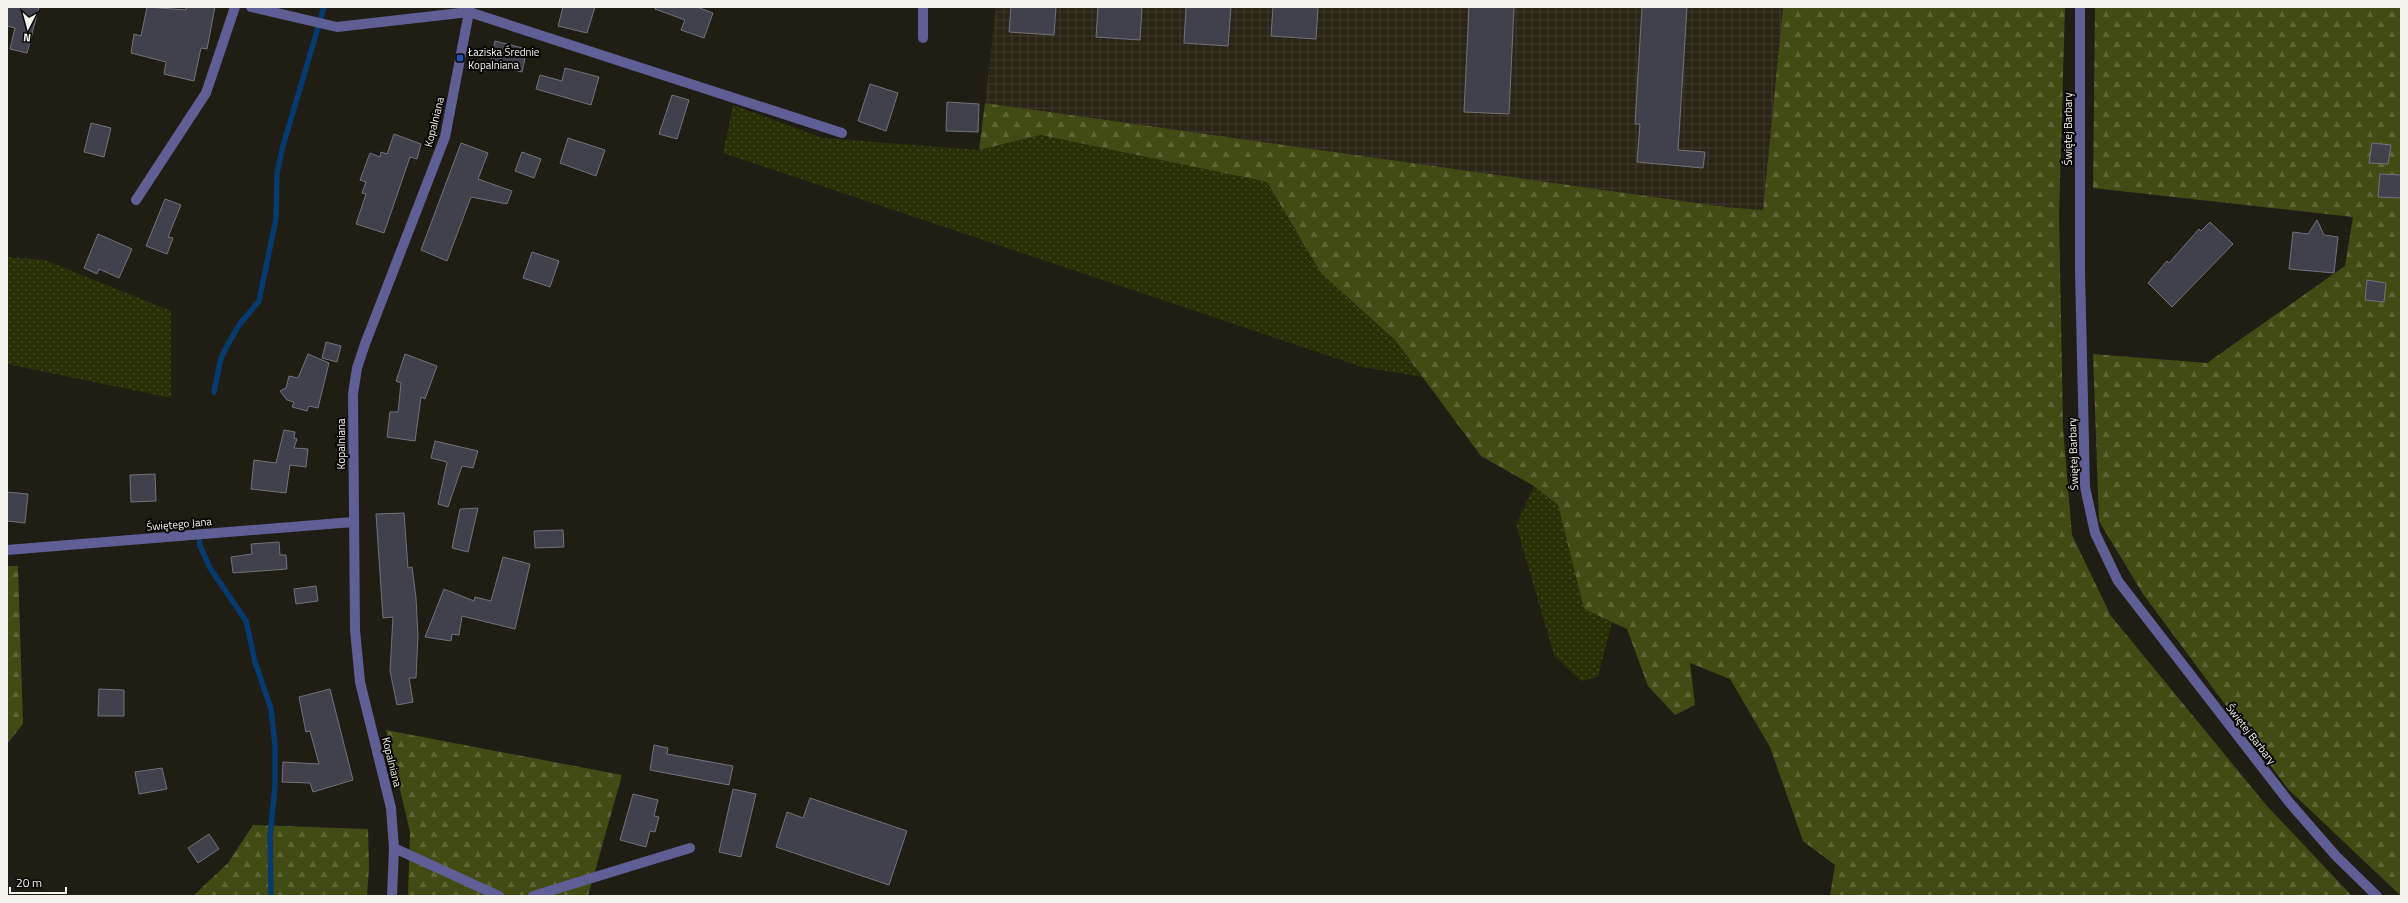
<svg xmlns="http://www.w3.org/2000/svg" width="2408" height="903" font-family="'Titillium Web',sans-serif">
<defs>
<pattern id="industrial-grid" width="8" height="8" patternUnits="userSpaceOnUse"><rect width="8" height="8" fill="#2b2517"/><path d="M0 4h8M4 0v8" fill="none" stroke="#403a2e"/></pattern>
<pattern id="grass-dots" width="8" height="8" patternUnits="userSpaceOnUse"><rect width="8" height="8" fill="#293006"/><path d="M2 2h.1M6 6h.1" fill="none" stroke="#494e2b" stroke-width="1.8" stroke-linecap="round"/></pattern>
<pattern id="forest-firs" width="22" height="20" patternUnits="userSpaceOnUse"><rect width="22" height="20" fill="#434b15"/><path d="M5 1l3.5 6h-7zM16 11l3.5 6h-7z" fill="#5f6537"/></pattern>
</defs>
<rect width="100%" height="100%" fill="#201d15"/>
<polygon fill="url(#industrial-grid)" points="996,7 1783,7 1763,210 1725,207 985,103"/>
<g fill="url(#grass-dots)">
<polygon points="733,105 823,138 979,150 1041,135 1267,182 1321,273 1396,341 1422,377 1362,367 723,153"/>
<polygon points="7,257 45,260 171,311 171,398 7,364"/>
<polygon points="1534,486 1558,505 1584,609 1612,622 1598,677 1581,681 1554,655 1516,525"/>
</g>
<g fill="url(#forest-firs)">
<polygon points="1783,7 2065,7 2059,214 2063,428 2072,535 2111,616 2267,806 2352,896 1830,896 1835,865 1803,841 1770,747 1730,679 1690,663 1695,705 1675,715 1648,686 1627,629 1584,609 1558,505 1534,486 1481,456 1396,341 1321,273 1267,182 1041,135 979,150 985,103 1725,207 1763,210"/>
<polygon points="2095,7 2401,7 2401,896 2288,789 2143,594 2099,521 2093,354 2207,363 2345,266 2353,217 2093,188"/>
<polygon points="7,566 18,566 23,724 7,744"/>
<polygon points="386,730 622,775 588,896 408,896 410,832"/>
<polygon points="253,825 368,829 369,868 367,896 193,896 228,863"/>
</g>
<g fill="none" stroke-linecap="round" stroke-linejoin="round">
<g stroke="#053b6e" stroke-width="5.5">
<polyline points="214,392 221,358 227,346 239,325 259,301 276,219 277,173 283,146 324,7"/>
<polyline points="199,536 200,546 210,568 246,621 255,662 271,709 275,745 275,786 270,836 271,896"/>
</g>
</g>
<g fill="#41414b" stroke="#72727c">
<polygon points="7,7 39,7 27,53 10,49 15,28 7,26"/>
<polygon points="147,7 186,10 186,7 215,7 207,49 201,48 194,81 164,74 166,62 131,53 134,34 141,36"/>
<polygon points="563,7 595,7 587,33 558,26"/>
<polygon points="656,7 697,7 713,13 704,38 681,30 685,20 655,9"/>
<polygon points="1011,7 1056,7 1054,35 1009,32"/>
<polygon points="1098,7 1142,7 1140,40 1096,37"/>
<polygon points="1186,7 1231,7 1228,46 1184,43"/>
<polygon points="1273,7 1318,7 1316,39 1271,36"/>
<polygon points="1469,7 1514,7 1509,114 1464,112"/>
<polygon points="1642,7 1687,7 1678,150 1705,152 1703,168 1637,162 1640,124 1635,124"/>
<polygon points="495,41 527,49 522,72 490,64"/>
<polygon points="565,68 599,77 591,105 536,89 540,75 562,81"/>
<polygon points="870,84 898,93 886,131 858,121"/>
<polygon points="672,95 689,100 677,139 659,134"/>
<polygon points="947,102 979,104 978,132 946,131"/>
<polygon points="91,123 111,128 104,157 84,152"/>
<polygon points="394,134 421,144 417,159 410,157 384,233 356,224 366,194 362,193 366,182 360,180 370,153 380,157 381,152 387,154"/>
<polygon points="568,138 605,150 596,176 560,163"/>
<polygon points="461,143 488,153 478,179 512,191 507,204 471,197 447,261 421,250"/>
<polygon points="2372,143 2391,145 2388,164 2369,163"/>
<polygon points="522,152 541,159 534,178 515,171"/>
<polygon points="2380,174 2401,175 2401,198 2378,197"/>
<polygon points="165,199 181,205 168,237 173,238 167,254 146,246"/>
<polygon points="2317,220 2324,235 2338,237 2334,273 2289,269 2293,232 2308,234"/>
<polygon points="2210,222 2233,244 2172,307 2148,283 2167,261 2169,263 2199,229 2201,231"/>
<polygon points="98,234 132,249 119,278 99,269 97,274 84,268"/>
<polygon points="532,252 559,261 550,287 523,278"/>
<polygon points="2367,280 2386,283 2384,302 2365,300"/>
<polygon points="326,342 341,346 337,362 322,358"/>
<polygon points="308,354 329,363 318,408 309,406 307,411 292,407 294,402 287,400 280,391 286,388 289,376 298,378"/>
<polygon points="405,354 437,366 425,399 421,397 415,441 387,437 390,412 398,412 401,383 396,381"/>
<polygon points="284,430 295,432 294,438 297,439 294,448 308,449 306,467 290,465 286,493 251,489 254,460 276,463"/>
<polygon points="435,441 478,451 473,468 462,466 448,507 438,504 447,462 431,458"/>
<polygon points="155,474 156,501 131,502 130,475"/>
<polygon points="7,492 28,494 25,523 7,521"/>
<polygon points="478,508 468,552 452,548 460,509"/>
<polygon points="404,513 408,568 412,567 416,598 418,636 416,678 409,678 413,702 397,705 390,671 393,617 383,618 376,514"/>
<polygon points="563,530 564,547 535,548 534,531"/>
<polygon points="279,542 280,555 286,555 287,569 233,573 231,557 252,554 251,544"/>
<polygon points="503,557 530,564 515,629 462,616 459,635 452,634 451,641 425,637 444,589 474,601 475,597 491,601"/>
<polygon points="316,586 318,601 296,604 294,589"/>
<polygon points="99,689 124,690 124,716 98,716"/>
<polygon points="330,689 353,780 313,792 310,783 282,782 283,762 319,764 310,731 306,732 299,697"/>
<polygon points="654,745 668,748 667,754 733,766 729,785 650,770"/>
<polygon points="162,768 167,789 139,794 135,772"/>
<polygon points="733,789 756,794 741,857 719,852"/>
<polygon points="633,794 658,800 654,816 659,817 655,832 650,831 646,847 620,840"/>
<polygon points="810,798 907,831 889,885 776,847 787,812 803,818"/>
<polygon points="209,834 219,849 198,863 188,848"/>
</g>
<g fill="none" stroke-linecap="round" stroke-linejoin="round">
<g stroke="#605f95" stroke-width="10">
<polyline points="251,7 337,27 469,12 842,133"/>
<polyline points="136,200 206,93 235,7"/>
<polyline points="394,848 499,896"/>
<polyline points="533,896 690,848"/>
</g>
<g stroke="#605f95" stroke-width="10">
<polyline points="923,7 923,38"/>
<polyline points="7,550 353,522"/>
<polyline points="392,896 394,848 391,808 360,682 355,630 353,394 357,368 365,344 445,137 470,7"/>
</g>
<polyline stroke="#605f95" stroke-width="10" points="2080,7 2080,271 2085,487 2095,533 2118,581 2289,802 2336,856 2377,896"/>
</g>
<rect fill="#1a4fb4" stroke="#090705" stroke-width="1.5" x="456" y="54" width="8" height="8" rx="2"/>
<g text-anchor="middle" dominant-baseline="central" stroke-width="4" stroke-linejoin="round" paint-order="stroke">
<g font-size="11" fill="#f5f3ed" stroke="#090705" text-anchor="start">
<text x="468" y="52">Łaziska Średnie<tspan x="468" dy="13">Kopalniana</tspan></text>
</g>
<g font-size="11" fill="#f5f3ed" stroke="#090705">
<text transform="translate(434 122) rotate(-76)">Kopalniana</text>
<text transform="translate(2068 129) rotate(-90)">Świętej Barbary</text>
<text transform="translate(341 444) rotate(-90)">Kopalniana</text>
<text transform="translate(2073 454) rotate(-92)">Świętej Barbary</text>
<text transform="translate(179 524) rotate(-5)">Świętego Jana</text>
<text transform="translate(2251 734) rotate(52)">Świętej Barbary</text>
<text transform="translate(392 762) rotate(76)">Kopalniana</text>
</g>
</g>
<rect width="2408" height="903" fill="none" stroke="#f5f3ed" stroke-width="16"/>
<g transform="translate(28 28) rotate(186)" stroke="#090705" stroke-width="3" paint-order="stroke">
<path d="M0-3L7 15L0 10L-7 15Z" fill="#f5f3ed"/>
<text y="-6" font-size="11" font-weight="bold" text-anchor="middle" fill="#f5f3ed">N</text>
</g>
<path d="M10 887v6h56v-6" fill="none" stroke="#f5f3ed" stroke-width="2"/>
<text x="16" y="887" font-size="12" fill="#f5f3ed" stroke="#090705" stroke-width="3" paint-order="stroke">20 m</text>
</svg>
